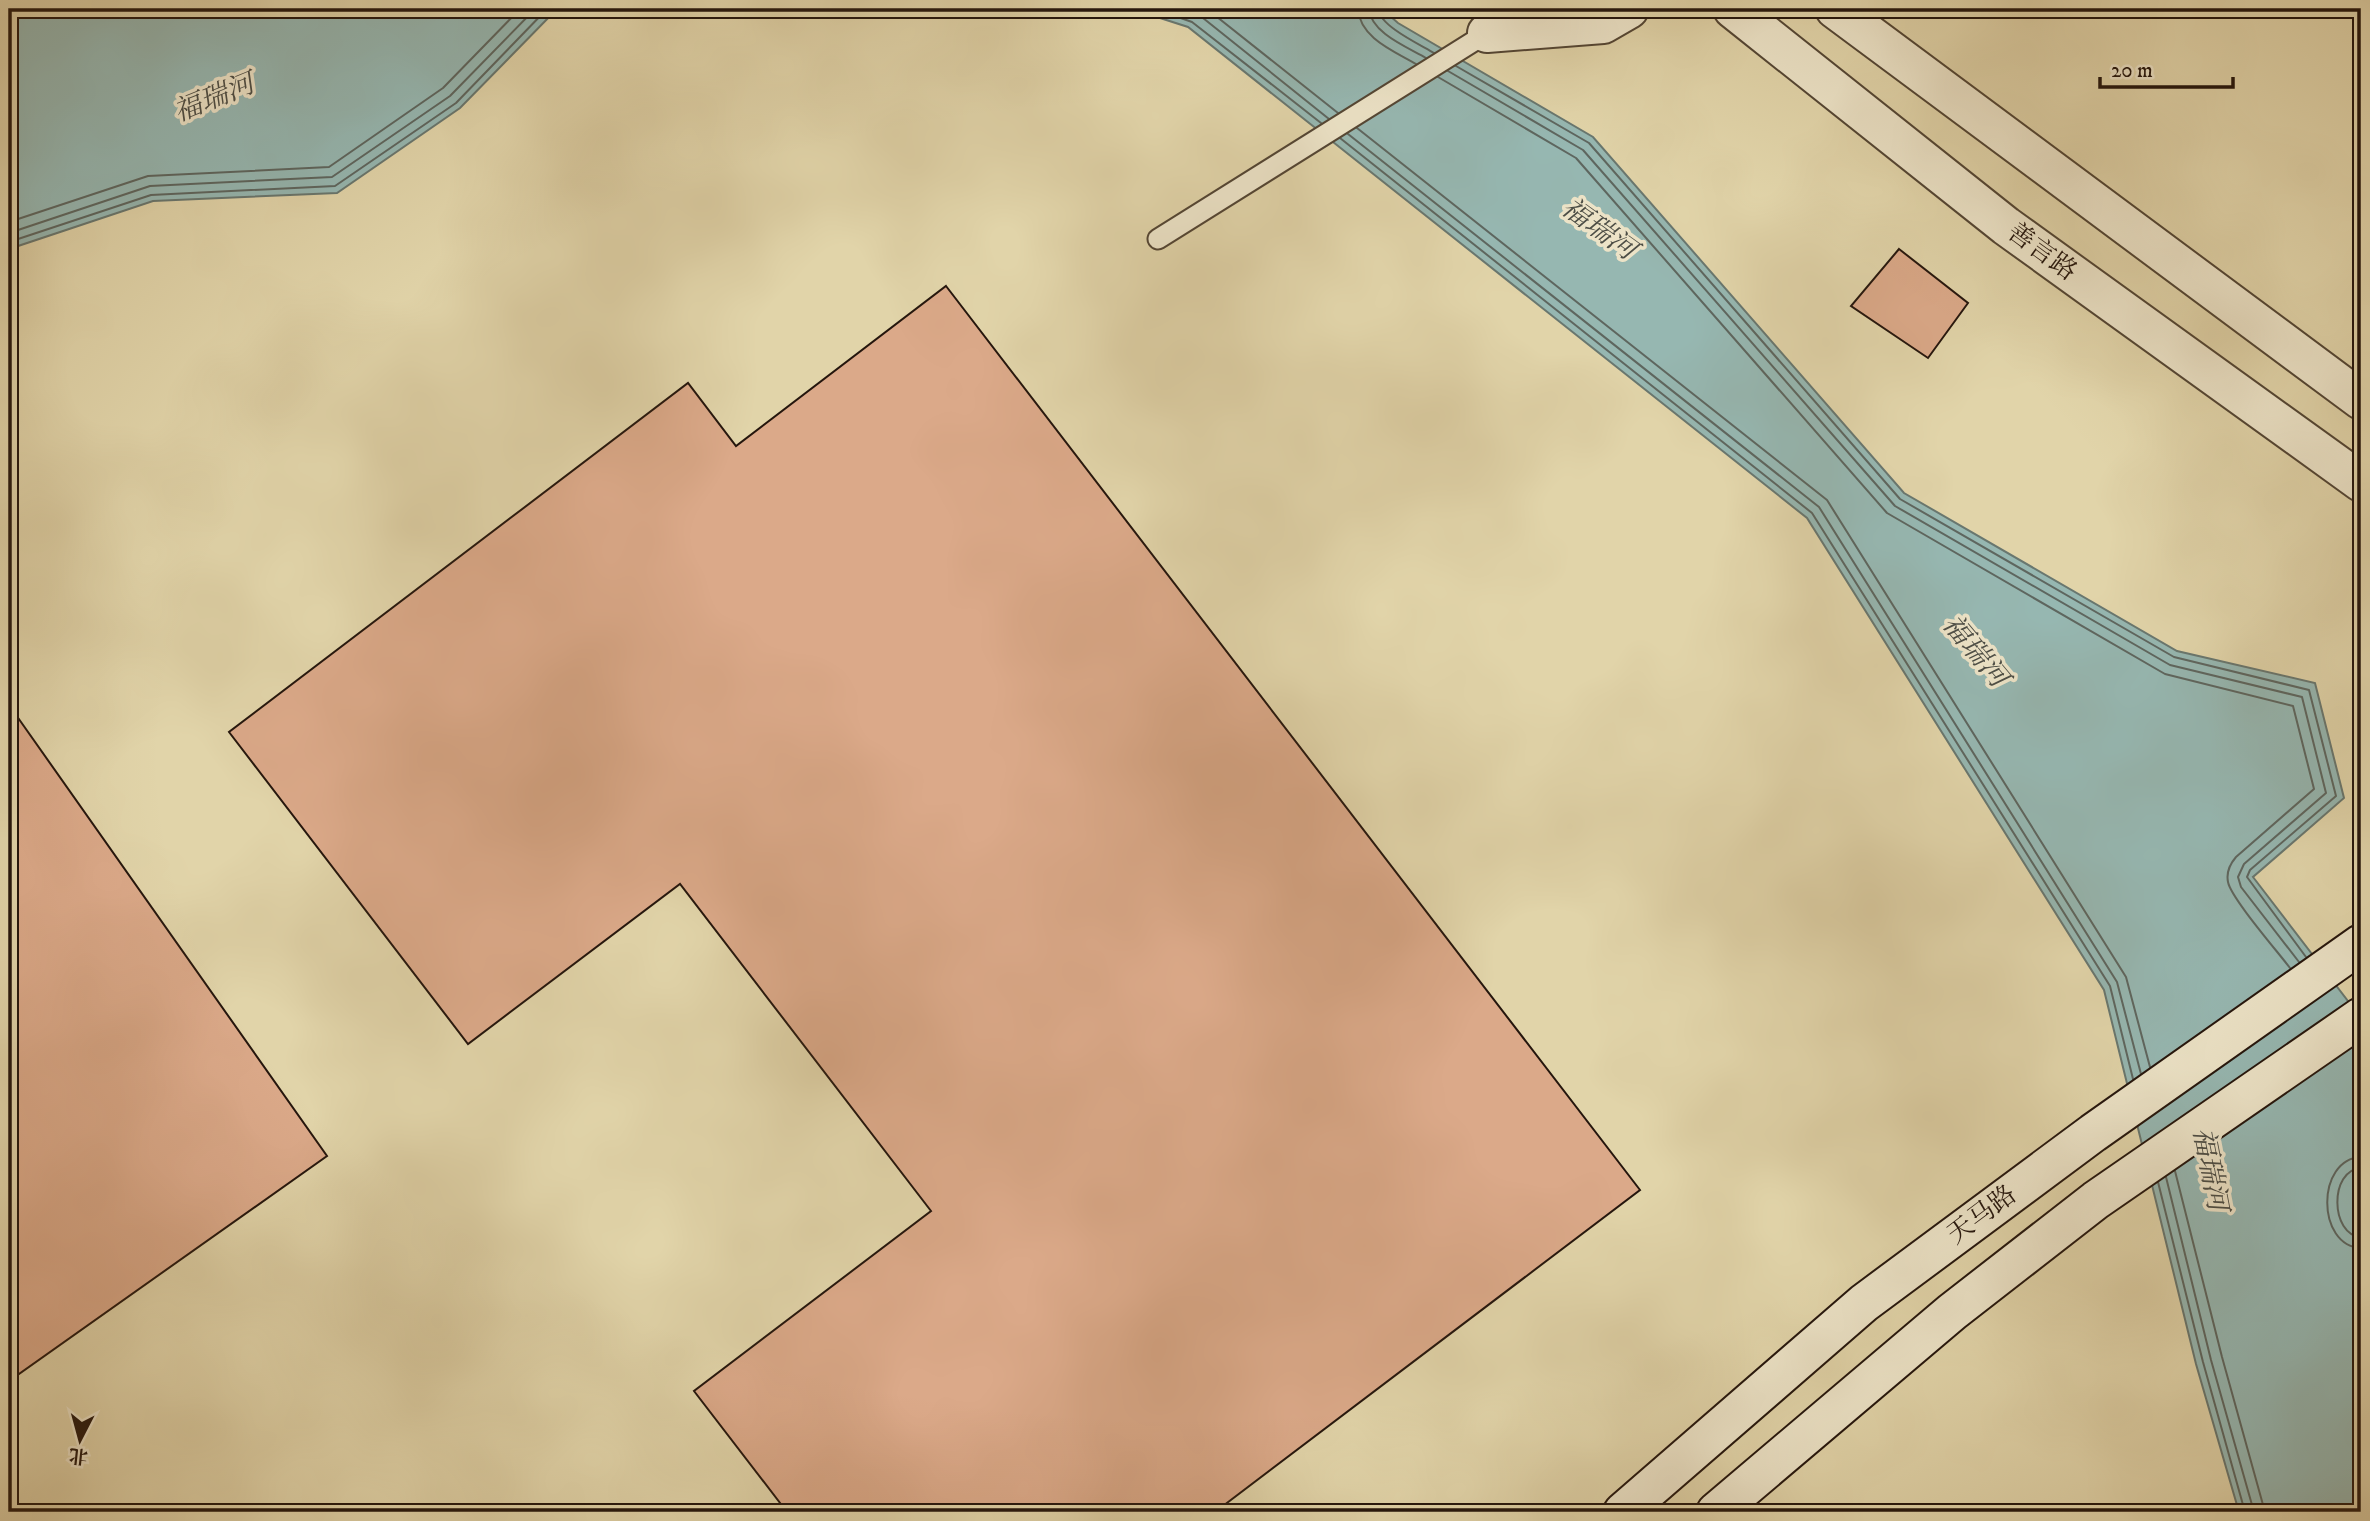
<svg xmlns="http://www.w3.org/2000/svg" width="2370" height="1521" font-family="'IM FELL DW Pica','Noto Serif SC',serif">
<rect width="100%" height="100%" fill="#e1d4a9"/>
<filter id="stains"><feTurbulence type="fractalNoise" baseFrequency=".00286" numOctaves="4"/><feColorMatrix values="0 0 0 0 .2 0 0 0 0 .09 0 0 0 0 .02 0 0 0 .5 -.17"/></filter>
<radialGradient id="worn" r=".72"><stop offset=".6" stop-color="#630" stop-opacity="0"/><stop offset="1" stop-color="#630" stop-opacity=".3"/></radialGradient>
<g fill="#96b7b1" stroke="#69776f" stroke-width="2">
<polygon points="9,9 557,9 460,108 337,193 153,201 9,249"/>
<polygon points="1132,9 1382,9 1398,23 1593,137 1904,493 2177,651 2315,683 2344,798 2253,877 2361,1018 2361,1173 2353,1201 2361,1234 2361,1512 2239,1512 2196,1364 2104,990 1807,518 1188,27"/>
</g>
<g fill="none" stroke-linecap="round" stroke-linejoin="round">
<g stroke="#5e665f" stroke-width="2">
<polyline points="1155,9 1192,22 1321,123"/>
<polyline points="1183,9 1198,14 1329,119"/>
<polyline points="1207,9 1338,113"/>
<path d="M 1358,9 C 1360,38 1394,51 1416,64"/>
<path d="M 1369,9 C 1371,33 1407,47 1426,58"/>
<path d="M 1378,9 C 1380,26 1419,44 1434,53"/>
<polyline points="1456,66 1589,143 1900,499 2174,657 2309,690 2336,796 2250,870 2247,877 2306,957"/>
<polyline points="1448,71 1583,150 1895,506 2170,665 2302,697 2326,793 2244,864 2238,877 2241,887 2299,962"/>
<path d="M 1438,77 L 1576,158 L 1887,513 L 2165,674 L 2293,706 L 2314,789 L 2236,857 C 2230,864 2226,872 2228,882 C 2231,898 2278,952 2290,968"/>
<polyline points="1357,128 1827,500 2126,977 2150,1067"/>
<polyline points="1348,134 1819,507 2117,982 2141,1074"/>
<polyline points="1340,138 1812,513 2110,986 2133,1079"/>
<polyline points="9,222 148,176 329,167 443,88 520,9"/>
<polyline points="9,233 150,186 332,177 450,96 535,9"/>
<polyline points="9,242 151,195 335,186 456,103 547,9"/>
<path d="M 2361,1157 C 2316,1159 2316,1246 2361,1248"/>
<path d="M 2361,1168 C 2329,1170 2330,1235 2361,1237"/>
<polyline points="2175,1171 2222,1357 2265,1512"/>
<polyline points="2166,1177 2211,1360 2254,1512"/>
<polyline points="2158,1182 2203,1362 2245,1512"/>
</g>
</g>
<g fill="#dba989" stroke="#25160d" stroke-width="2">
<polygon points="1899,249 1968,303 1928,358 1851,306"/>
<polygon points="946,286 1640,1190 1215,1512 787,1512 694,1391 931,1211 680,884 468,1044 229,732 688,383 736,446"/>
<polygon points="9,705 327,1156 9,1381"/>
</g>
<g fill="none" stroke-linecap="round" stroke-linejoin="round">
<g stroke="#544634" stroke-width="23">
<polyline id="service" points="1158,239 1487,33"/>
</g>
<g stroke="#544634" stroke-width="42">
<g id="tertiary">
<polyline points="1733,9 2006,226 2361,482"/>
<polyline points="1835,9 2361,400"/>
<polyline points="1487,33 1603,24 1629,9"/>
</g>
</g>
<g stroke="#25160d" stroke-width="42">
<g id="secondary">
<polyline points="1623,1512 1864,1303 2093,1133 2361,944"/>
<polyline points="1716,1512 1952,1312 2096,1200 2361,1017"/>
</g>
</g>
<use href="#service" stroke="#ece3c7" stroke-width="19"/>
<use href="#tertiary" stroke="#ece3c7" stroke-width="38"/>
<use href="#secondary" stroke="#ece3c7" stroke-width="38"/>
</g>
<g text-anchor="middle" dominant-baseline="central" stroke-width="7" stroke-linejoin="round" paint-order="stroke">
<g font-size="26" fill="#25160d" stroke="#ece3c7">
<text transform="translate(2042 252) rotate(36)">善言路</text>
<text transform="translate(1982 1215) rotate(-37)">天马路</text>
</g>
<g font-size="28" font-style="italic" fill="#4d4e46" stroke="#ece3c7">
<text transform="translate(214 98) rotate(-22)">福瑞河</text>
<text transform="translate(1599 229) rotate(36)">福瑞河</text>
<text transform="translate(1975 651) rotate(50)">福瑞河</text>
<text transform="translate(2210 1169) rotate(79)">福瑞河</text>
</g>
</g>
<rect width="2370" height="1521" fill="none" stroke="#e1d4a9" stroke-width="35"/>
<rect x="10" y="10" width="2349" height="1500" fill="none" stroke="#25160d" stroke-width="3.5"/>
<rect x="18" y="18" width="2335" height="1486" fill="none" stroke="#25160d" stroke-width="2"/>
<g transform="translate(80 1440) rotate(186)" stroke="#ece3c7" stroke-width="5" paint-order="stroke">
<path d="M0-5L12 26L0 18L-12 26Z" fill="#25160d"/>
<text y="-10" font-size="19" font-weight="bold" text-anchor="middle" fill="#25160d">北</text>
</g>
<path d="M2100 77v10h133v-10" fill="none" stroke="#25160d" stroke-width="3.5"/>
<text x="2111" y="77" font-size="21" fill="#25160d" stroke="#ece3c7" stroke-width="5" paint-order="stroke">20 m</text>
<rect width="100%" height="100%" filter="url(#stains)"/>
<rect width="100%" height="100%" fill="url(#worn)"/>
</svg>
